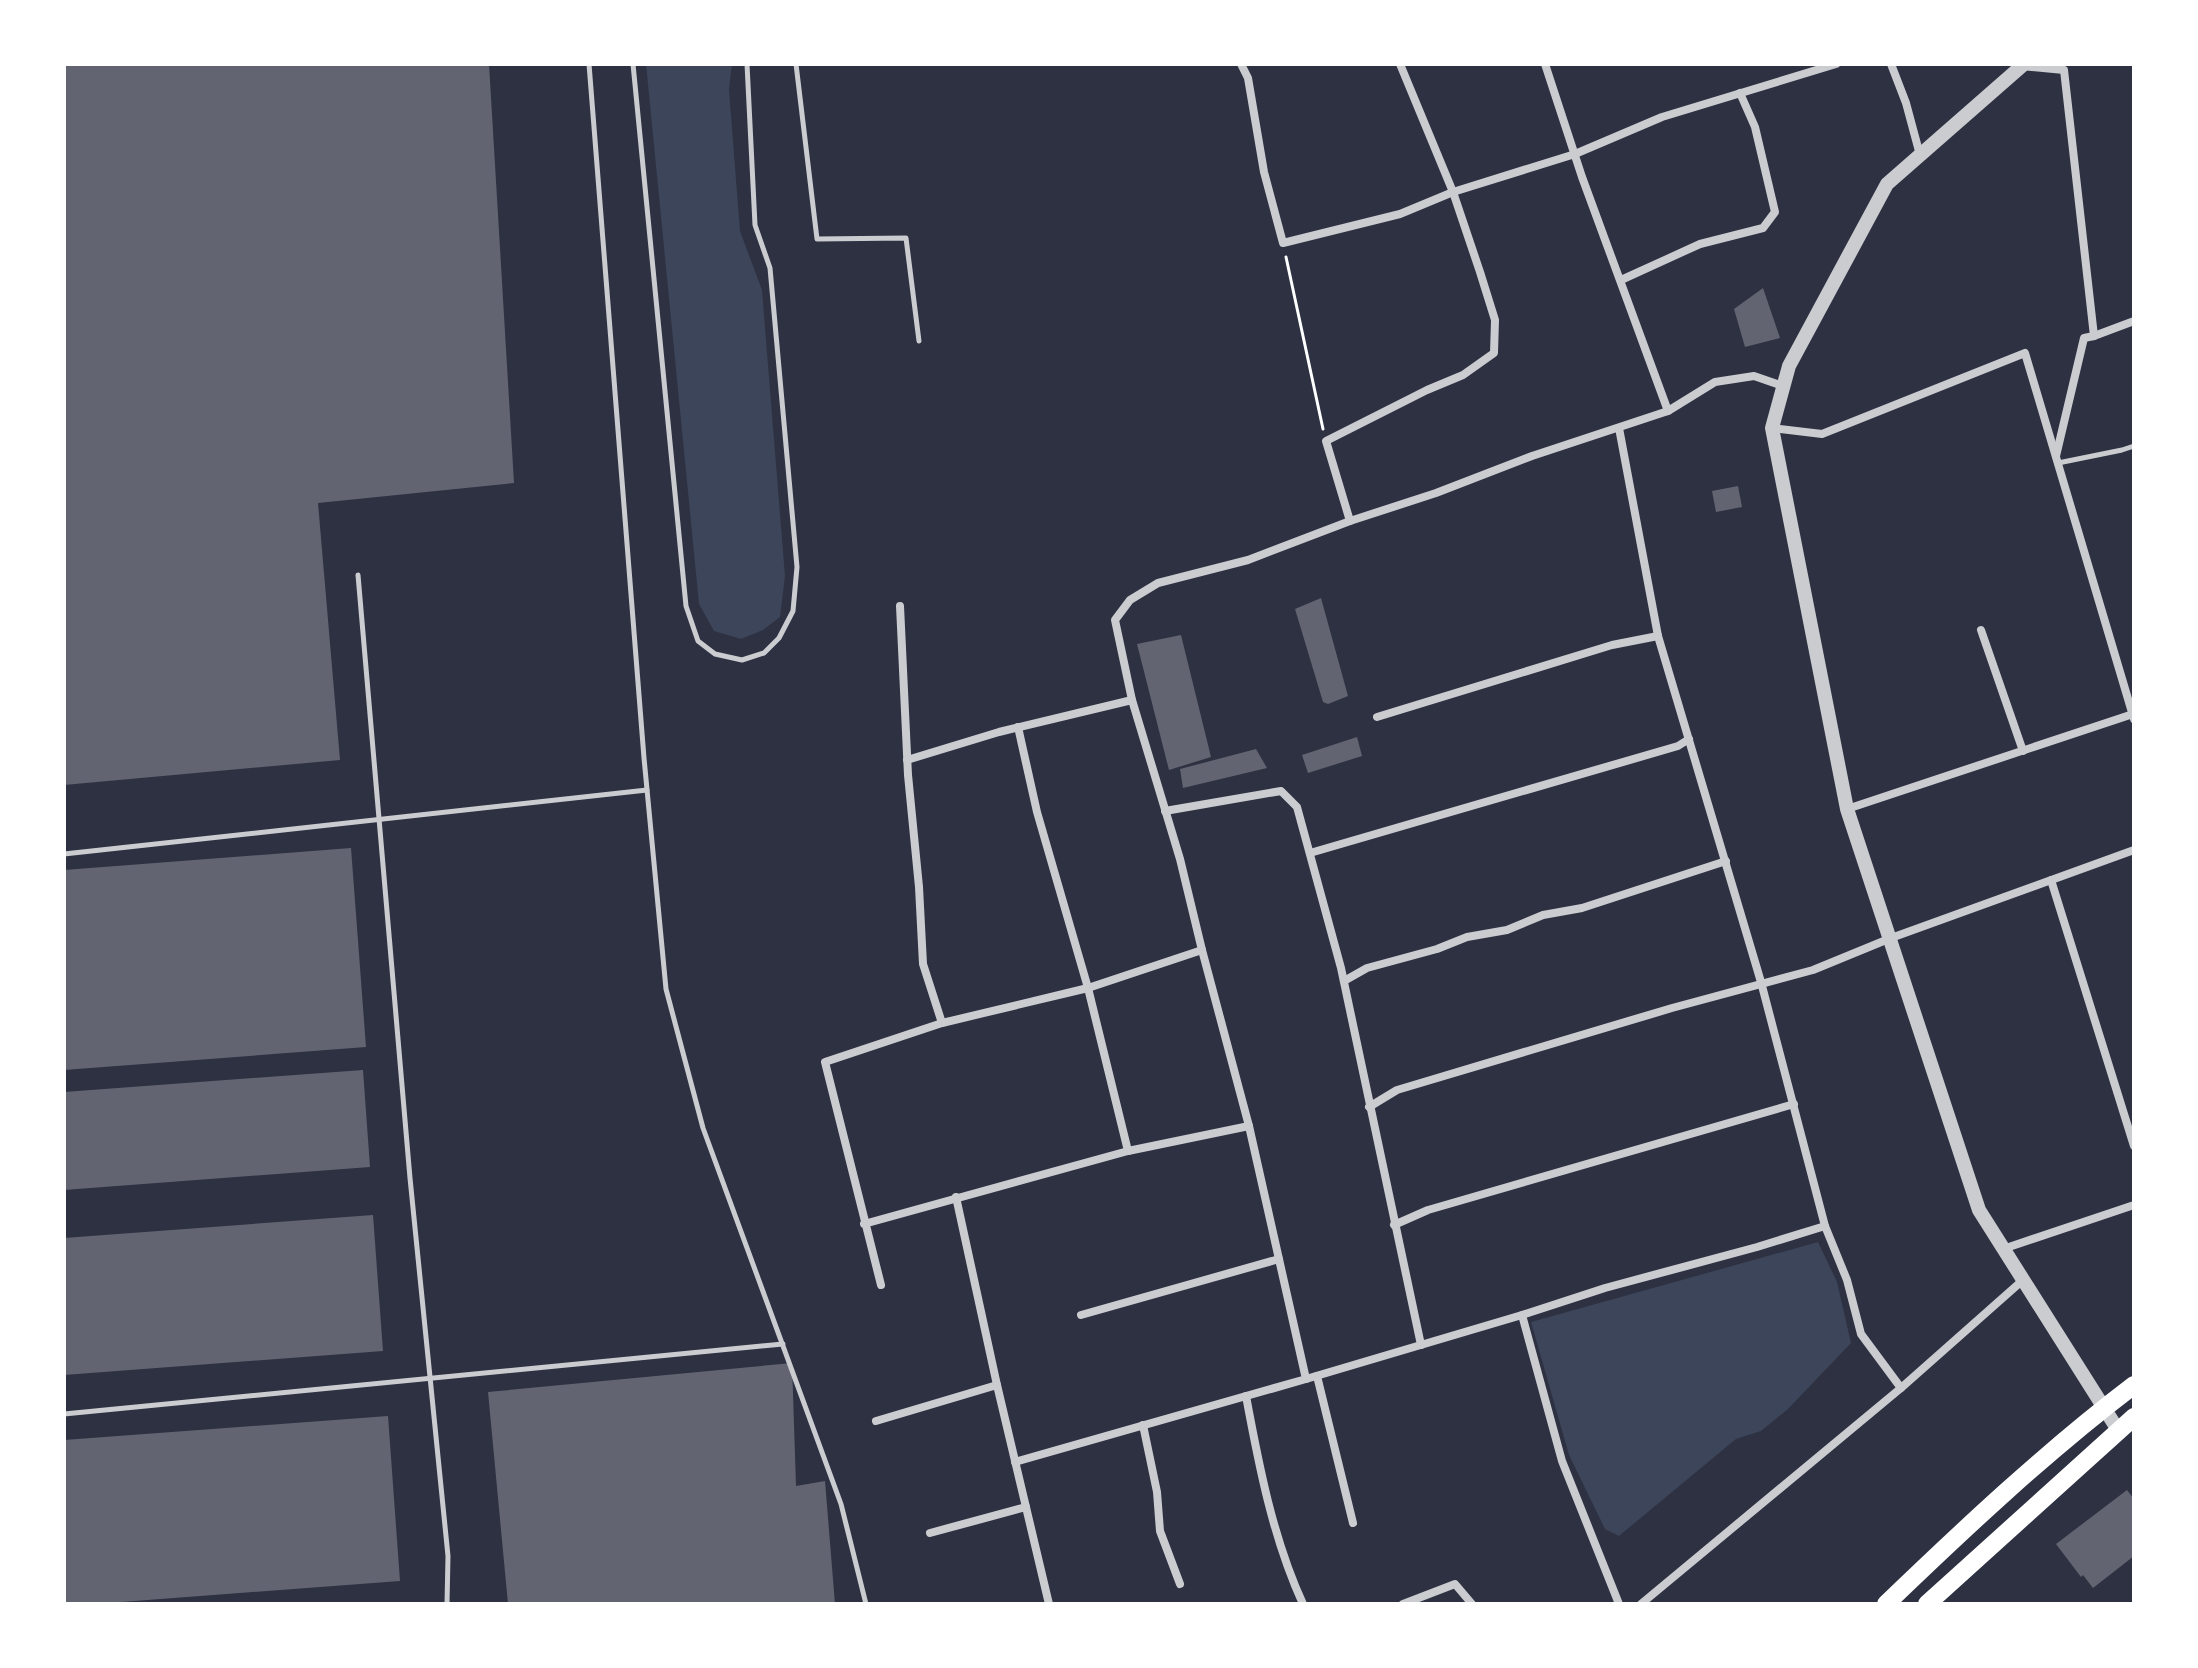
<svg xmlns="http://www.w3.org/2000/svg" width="2198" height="1668" font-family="'Zilla Slab',serif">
<rect width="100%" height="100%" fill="#2d3142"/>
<g fill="#3c4559">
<polygon points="646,64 732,64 729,90 740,231 762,290 785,576 780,617 763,630 741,639 714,631 699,604"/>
<polygon points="1818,1242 1837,1282 1851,1343 1788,1409 1761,1431 1736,1439 1619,1536 1605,1529 1569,1455 1531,1322"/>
</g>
<g fill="#626471">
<polygon points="64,64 489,64 514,483 318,503 340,760 64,785"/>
<polygon points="1763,288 1780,338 1745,347 1734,309"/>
<polygon points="1738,486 1742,507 1716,512 1712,491"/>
<polygon points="1321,598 1348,696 1328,704 1323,702 1295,609"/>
<polygon points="1181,635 1211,757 1169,770 1137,644"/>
<polygon points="1357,737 1362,756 1308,773 1302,755"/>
<polygon points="1256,749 1267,768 1183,788 1180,769"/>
<polygon points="351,848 366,1047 64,1070 64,870"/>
<polygon points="363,1070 370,1167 64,1190 64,1092"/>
<polygon points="373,1215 383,1351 64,1375 64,1238"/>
<polygon points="792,1363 796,1486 825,1481 835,1604 508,1604 488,1392"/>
<polygon points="388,1416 400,1581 95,1604 64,1604 64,1440"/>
<polygon points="2127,1490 2134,1499 2134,1556 2093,1588 2083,1575 2081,1577 2056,1544"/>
</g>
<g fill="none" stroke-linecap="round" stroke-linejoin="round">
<polyline stroke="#fff" stroke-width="3" points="1286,257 1323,429"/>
<g stroke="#caccd0" stroke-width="5">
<polyline points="589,64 644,758 666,989 703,1128 841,1504 866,1604"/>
<polyline points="633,64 686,606 698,641 715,654 742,660 764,653 779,638 793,611 797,567 770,268 755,225 747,64"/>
<polyline points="796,64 817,239 906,238 919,341"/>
<polyline points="2058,463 2122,450 2134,446"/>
<polyline points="358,575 410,1178 448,1556 447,1604"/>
<polyline points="64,854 647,790"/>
<polyline points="64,1414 783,1344"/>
</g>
<g stroke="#caccd0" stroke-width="8">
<polyline points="1241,64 1248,78 1264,172 1283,243 1400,214 1453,192 1575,154 1662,117 1836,64"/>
<polyline points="1545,64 1582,177 1668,411"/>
<polyline points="1891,64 1906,103 1920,155"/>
<polyline points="2021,66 2064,70 2094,336 2084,338 2056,456"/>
<polyline points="1621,280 1700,244 1763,228 1775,212 1755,127 1740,93"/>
<polyline points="2094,336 2134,321"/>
<polyline points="1619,428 1658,636 1761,982 1825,1226"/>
<polyline points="1772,428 1822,434 2025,353 2134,719"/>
<polyline points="1350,521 1326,441 1427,390 1463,375 1494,353 1495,320 1480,272 1453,192 1400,64"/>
<polyline points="900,606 908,775 919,887 923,964 942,1023"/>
<polyline points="1981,630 2023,751"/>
<polyline points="1132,700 1115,620 1130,600 1158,583 1248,560 1350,521 1436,493 1532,456 1668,411 1715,382 1754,376 1783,386"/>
<polyline points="1377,717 1612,645 1658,636"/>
<polyline points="907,760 999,732 1132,700 1180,859 1202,950"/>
<polyline points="1847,809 2133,714"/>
<polyline points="1165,811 1281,791 1297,807 1341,968 1421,1345"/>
<polyline points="1310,853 1678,746 1689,739"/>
<polyline points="2051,880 2134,1146"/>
<polyline points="1344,981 1367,968 1437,949 1467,937 1507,930 1543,915 1582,908 1726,861"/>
<polyline points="1369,1107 1397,1090 1672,1008 1813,970 1891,938 2134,850"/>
<polyline points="1128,1151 1249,1126"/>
<polyline points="956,1197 997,1385"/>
<polyline points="864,1224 1128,1151 1088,988 942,1023 825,1062 881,1285"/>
<polyline points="1394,1225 1428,1210 1794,1104"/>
<polyline points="2003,1249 2134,1205"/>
<polyline points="1081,1315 1279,1259"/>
<polyline points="1522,1315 1562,1461 1619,1604"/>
<polyline points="1317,1376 1353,1523"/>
<polyline points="1306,1379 1522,1315 1605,1288 1757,1247 1825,1226 1847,1280 1861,1334 1901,1388 2023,1280"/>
<path d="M 1246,1396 C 1259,1466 1273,1539 1303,1604"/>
<polyline points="876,1421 997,1385 1049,1604"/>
<polyline points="1143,1425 1157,1492 1160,1531 1180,1584"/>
<polyline points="1015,1462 1306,1379 1249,1126 1202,950 1088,988 1037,812 1018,727"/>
<polyline points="930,1533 1026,1507"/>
<polyline points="1403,1604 1455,1584 1472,1604"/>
<polyline points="1641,1604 1901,1388"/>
</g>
<polyline stroke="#caccd0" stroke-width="14" points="2024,64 1887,184 1789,366 1772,428 1847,809 1979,1210 2118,1430"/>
<g stroke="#fff" stroke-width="18">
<path d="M 1886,1604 C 1965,1528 2047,1451 2134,1385"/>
<polyline points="1927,1604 2134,1417"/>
</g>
</g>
<rect width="2198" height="1668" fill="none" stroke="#ffffff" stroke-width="132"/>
</svg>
